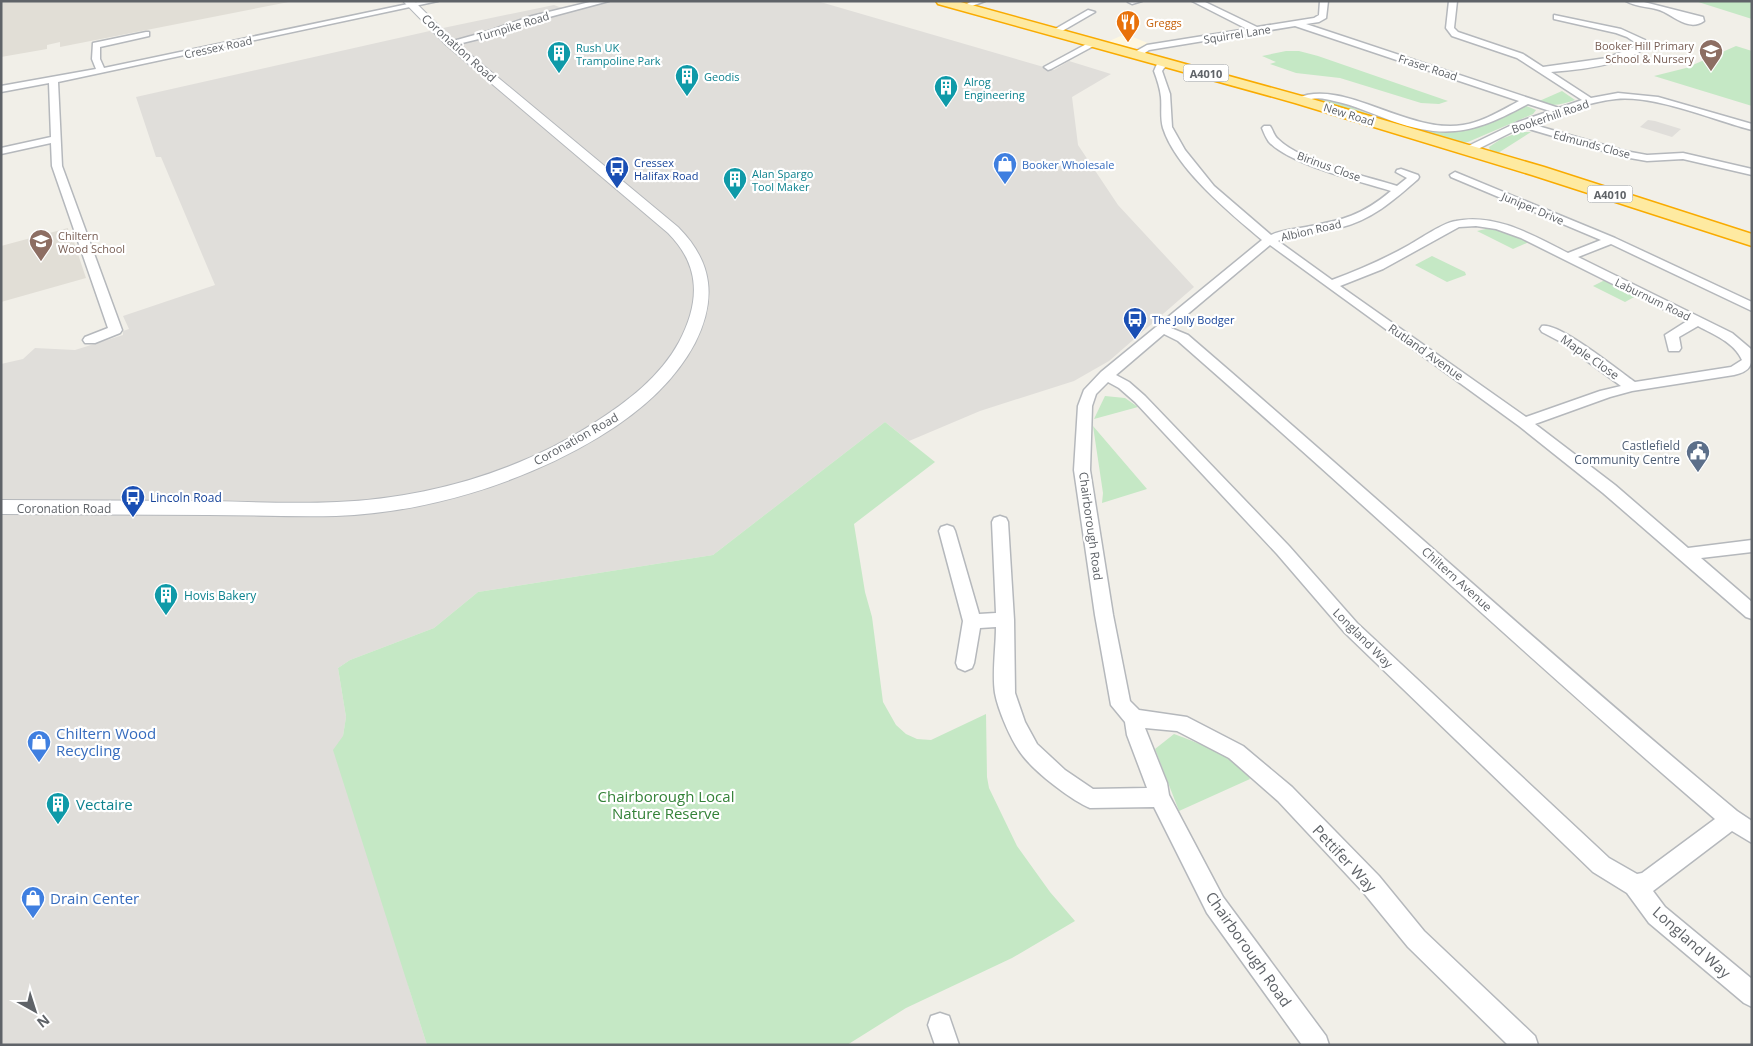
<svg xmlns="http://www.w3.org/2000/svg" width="1753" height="1046" font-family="'Open Sans',sans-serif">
<rect width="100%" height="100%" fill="#f1efe8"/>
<polygon fill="#fef7e0" points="1125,34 1153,45 1127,49 1105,43"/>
<g fill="#e0deda">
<polygon points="591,1 817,1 1054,70 1069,61 1111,74 1072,97 1078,145 1118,205 1194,287 1109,361 1074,381 980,411 909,441 885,422 713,555 478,592 434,628 350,660 338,668 346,717 343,736 409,988 427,1045 1,1045 1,364 23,359 35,348 75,350 123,335 123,331 129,329 123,316 215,285 161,157 156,157 136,97 443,28 554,5 562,8"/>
<polygon points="1648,120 1655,121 1681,129 1672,137 1640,127"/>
</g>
<g fill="#e1ded6">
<polygon points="1,1 294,1 60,47 60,42 47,45 47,49 1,57"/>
<polygon points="68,228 69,237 72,236 86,278 1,302 1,246"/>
</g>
<g fill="#c5e8c5">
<polygon points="1695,1 1752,1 1752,19"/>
<polygon points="1736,46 1752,51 1752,106 1654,76 1686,68"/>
<polygon points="1286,51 1299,51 1318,56 1448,101 1439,104 1421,103 1340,78 1296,73 1270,64 1276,62 1262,56"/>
<path d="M 1562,91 L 1575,100 C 1561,105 1551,107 1537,102 Z"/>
<path d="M 1323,97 C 1370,113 1428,142 1479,127 C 1495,122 1510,113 1524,105 L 1536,110 L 1533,114 L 1468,142 L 1456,143 L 1308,98 Z"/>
<polygon points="1520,132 1531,132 1495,155 1491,153 1489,147 1501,139"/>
<polygon points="1490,228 1516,236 1529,242 1513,249 1477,231"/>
<polygon points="1432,256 1465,272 1466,275 1447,282 1415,265"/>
<polygon points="1607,279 1638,295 1625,302 1593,286"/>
<polygon points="1105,396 1125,398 1138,407 1094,419"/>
<polygon points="885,422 935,462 854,524 865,592 872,617 883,702 896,725 906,734 917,739 931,740 986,714 987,777 989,788 1017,846 1050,892 1075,921 1012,958 906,1008 847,1045 427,1045 333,750 343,736 346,717 338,668 350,660 434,628 478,592 713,555"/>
<polygon points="1093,426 1147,489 1102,503 1103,493"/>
<path d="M 1174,734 C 1193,741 1243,759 1250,779 L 1179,811 L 1155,749 Z"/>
</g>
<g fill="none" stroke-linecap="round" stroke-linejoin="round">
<g stroke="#b5b8bc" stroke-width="3">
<g id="minor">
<polygon points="422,1 438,1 58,82 62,166 122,330 120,333 95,343 85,343 83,340 85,337 108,328 52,166 51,143 1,154 1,148 51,137 49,83 1,92 1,86 96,69 92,59 93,43 146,32 149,32 149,36 100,47 100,59 104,68"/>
<polygon points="594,1 609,1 538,20 495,35 450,46 446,43 489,31 532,16"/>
<polygon points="973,1 985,1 964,9 960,7"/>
<polygon points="1142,1 1132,4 1128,2 1129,1"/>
<path d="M 1192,1 L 1203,1 L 1257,27 L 1314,18 L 1319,15 L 1320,1 L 1328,1 L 1326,18 L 1319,22 L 1306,24 L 1559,108 L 1582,100 L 1517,58 L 1452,36 L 1446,28 L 1449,1 L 1457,1 L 1454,28 L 1458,32 L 1523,54 L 1543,67 L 1607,58 L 1639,45 L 1627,37 L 1616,33 L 1554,19 L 1554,15 L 1621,29 L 1645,40 L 1647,46 C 1628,65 1577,70 1551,72 L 1591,98 L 1618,93 L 1658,97 L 1752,124 L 1752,130 C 1713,120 1655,95 1616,99 C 1587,102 1559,114 1531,124 L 1625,151 L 1647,155 L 1683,153 L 1752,169 L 1752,175 L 1683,159 L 1647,161 L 1624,157 L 1522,127 L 1472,152 L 1464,152 L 1464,148 L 1518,122 L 1550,111 L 1528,104 C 1478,131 1449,141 1392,121 C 1373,114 1354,105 1334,101 C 1327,99 1319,97 1311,99 C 1306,100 1303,103 1297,102 L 1297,98 C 1344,78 1407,134 1463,125 C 1483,122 1502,110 1519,101 L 1295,26 L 1149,50 L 1139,57 L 1133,57 L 1133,53 L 1147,45 L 1247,29 Z"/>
<path d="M 1626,1 L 1640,1 L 1703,17 L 1704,21 C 1690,31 1676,18 1664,12 C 1653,6 1637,8 1626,1 Z"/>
<polygon points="1088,10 1095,12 1057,34 1050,32"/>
<polygon points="1092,41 1099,43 1051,69 1048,70 1044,67"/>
<path d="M 1168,60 L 1172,63 L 1164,68 L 1162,71 L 1170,94 L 1172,127 L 1185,150 L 1214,186 L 1271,235 C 1281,230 1294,229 1306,227 C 1343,220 1361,216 1391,191 C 1359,181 1291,165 1269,142 C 1266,138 1264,133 1262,128 L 1264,126 L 1270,126 C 1273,130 1274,136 1278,139 C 1301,162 1366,176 1397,186 L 1407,178 L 1396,172 L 1397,170 L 1401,169 L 1418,175 L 1419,177 L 1418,179 C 1394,200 1372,220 1339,228 C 1322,231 1293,232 1278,241 L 1332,280 C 1359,270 1384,259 1409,245 C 1422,238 1442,223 1456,221 C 1496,213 1534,236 1568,253 L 1601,240 L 1451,177 L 1450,175 L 1455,172 L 1615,238 L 1752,302 L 1752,311 L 1611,244 L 1578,257 L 1732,333 L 1751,349 C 1753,366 1750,371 1734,375 L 1632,391 L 1610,397 L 1535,424 L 1615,485 L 1688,548 L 1752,540 L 1752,552 L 1701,558 L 1752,602 L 1752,619 L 1746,617 L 1603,493 L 1519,426 L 1270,245 L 1171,328 L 1188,335 C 1372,493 1551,656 1737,811 L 1752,821 L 1752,843 L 1732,831 L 1653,891 L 1665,907 L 1752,979 L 1752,1007 L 1744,1003 L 1649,923 L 1627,893 L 1593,872 L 1345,633 L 1277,554 L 1135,402 L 1119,388 L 1108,382 L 1096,394 L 1092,406 L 1090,470 L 1113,615 L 1130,701 L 1139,710 L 1187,717 L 1243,746 L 1292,787 L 1379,876 L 1424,931 L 1535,1036 L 1538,1045 L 1508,1045 L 1408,947 L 1363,892 L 1278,801 L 1229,758 L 1177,731 L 1145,728 L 1167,783 L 1169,795 L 1223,897 L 1326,1036 L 1329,1045 L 1302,1045 L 1207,913 L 1154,807 L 1090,808 C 1071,800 1036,773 1023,756 C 1012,743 998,710 995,693 C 992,673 996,647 996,627 L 980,628 L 974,663 L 972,668 L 965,671 L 958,668 L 956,663 L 963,621 L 939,531 L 941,527 L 947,525 L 953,527 L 955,531 L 979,614 L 996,613 L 992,522 L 994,518 L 1000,516 L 1006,518 L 1008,522 L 1014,620 L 1015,693 L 1025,722 L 1037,744 L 1065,770 L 1093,789 L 1147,788 L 1127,735 L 1125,722 L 1111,705 L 1095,615 L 1074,470 L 1078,406 L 1084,390 L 1101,372 L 1262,240 C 1230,213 1176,169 1163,128 C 1160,118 1162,107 1161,97 C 1160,88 1157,79 1154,71 L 1157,64 ZM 1476,226 L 1496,229 L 1521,238 L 1687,321 L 1665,335 L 1669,351 L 1679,351 L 1681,348 L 1679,337 L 1698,326 C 1714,335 1734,342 1742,360 L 1731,367 L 1635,382 C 1619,371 1559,322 1542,326 L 1540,329 L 1542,332 L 1561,342 L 1621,386 L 1600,391 L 1526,417 L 1340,286 L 1383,269 L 1459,227 ZM 1164,334 L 1178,341 C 1359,499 1533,663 1715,819 L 1642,873 L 1637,874 L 1609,858 L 1357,623 L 1289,546 L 1145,396 L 1129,382 L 1116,375 Z"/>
<polygon points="940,1013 949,1016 959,1045 935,1045 928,1025 931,1016"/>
</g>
</g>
<g stroke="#b5b8bc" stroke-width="2">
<path id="tertiary" d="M 403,1 L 414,1 L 454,41 L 678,227 C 713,262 717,299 695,343 C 674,383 637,414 599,437 C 523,483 425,513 336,516 C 293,517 251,515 208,515 C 139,515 70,514 1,514 L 1,500 C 71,500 140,501 209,501 C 252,502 295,504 337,502 C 426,498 519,472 594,423 C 627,402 660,377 679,342 C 700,302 701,266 668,233 L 446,45 Z"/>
</g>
<g stroke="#f9ab00" stroke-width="3">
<polygon id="trunk" points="936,1 957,1 1305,97 1544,167 1752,234 1752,246 1532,175 1295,103 938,4"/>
</g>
<use href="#minor" fill="#fff" fill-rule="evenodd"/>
<use href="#tertiary" fill="#fff" fill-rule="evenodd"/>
<use href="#trunk" fill="#feeaa1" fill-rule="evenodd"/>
</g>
<defs>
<g id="restaurant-pin" transform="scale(1.25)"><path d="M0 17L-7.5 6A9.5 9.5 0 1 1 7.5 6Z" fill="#e8710a" stroke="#fff"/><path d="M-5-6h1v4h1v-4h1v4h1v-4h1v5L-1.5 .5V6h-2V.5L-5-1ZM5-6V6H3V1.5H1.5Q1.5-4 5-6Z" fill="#fff"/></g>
<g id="school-pin" transform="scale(1.25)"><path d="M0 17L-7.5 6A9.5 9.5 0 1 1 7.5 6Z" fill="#8d6e63" stroke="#fff"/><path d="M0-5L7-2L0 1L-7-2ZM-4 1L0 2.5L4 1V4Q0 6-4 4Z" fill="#fff"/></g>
<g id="building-pin" transform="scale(1.25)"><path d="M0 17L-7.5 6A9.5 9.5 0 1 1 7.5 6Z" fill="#0f9aa8" stroke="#fff"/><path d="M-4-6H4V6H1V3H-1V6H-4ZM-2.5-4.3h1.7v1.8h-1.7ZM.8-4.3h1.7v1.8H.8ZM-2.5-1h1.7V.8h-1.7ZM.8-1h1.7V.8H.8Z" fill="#fff"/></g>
<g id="shop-pin" transform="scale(1.25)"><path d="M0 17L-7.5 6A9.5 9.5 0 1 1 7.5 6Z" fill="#3f7fe0" stroke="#fff"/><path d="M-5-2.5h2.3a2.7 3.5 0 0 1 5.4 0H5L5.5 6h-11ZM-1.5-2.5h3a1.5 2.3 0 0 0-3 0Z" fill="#fff"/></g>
<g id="bus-pin" transform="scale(1.25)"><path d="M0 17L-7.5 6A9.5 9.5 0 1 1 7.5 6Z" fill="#1a4fb4" stroke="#fff"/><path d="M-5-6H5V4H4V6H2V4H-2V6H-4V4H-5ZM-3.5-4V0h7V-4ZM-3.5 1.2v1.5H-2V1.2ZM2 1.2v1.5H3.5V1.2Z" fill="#fff"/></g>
<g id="civic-pin" transform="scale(1.25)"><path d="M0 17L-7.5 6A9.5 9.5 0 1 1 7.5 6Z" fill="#5c6f8a" stroke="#fff"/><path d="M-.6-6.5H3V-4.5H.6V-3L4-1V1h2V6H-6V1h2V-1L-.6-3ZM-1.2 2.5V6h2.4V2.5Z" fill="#fff"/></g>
</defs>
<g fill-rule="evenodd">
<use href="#restaurant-pin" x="1128" y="22"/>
<use href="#school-pin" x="1711" y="51"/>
<use href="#building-pin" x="559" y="53"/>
<use href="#building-pin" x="687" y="76"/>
<use href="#building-pin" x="946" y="87"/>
<use href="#shop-pin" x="1005" y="164"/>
<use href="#bus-pin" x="617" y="168"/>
<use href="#building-pin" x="735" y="179"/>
<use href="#school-pin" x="41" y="241"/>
<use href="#bus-pin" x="1135" y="319"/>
<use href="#civic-pin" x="1698" y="452"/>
<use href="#bus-pin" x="133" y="497"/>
<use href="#building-pin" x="166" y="595"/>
<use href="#shop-pin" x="39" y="742"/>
<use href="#building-pin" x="58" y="804"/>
<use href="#shop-pin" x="33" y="898"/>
</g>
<g text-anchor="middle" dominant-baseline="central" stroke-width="4.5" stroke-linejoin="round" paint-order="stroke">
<g font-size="11" fill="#c56008" stroke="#fff" text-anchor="start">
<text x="1146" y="22">Greggs</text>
</g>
<g font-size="11" fill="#5f6368" stroke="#fff">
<text transform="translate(513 26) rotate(-17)">Turnpike Road</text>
<text transform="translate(1237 34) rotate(-9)">Squirrel Lane</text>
<text transform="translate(218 47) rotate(-12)">Cressex Road</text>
<text transform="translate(1428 67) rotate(18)">Fraser Road</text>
<text transform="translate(1349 114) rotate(17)">New Road</text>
<text transform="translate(1550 116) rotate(-19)">Bookerhill Road</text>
<text transform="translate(1592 144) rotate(15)">Edmunds Close</text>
<text transform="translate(1329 166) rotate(20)">Birinus Close</text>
<text transform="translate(1533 208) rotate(23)">Juniper Drive</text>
<text transform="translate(1311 230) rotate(-13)">Albion Road</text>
<text transform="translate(1653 299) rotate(26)">Laburnum Road</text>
</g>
<g font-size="11" fill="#785e54" stroke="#fff" text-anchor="end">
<text x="1694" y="45">Booker Hill Primary<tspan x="1694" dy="13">School &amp; Nursery</tspan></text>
<text x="58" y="235" text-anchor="start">Chiltern<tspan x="58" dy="13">Wood School</tspan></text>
</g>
<g font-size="11" fill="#0d838f" stroke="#fff" text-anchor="start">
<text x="576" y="47">Rush UK<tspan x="576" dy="13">Trampoline Park</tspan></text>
<text x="704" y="76">Geodis</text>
<text x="964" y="81">Alrog<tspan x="964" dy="13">Engineering</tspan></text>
<text x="752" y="173">Alan Spargo<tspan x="752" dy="13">Tool Maker</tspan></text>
</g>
<g fill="#fff" stroke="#8f9295" stroke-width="1">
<rect x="1183.5" y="64.5" width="45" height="17" rx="4"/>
<rect x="1587.5" y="185.5" width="45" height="17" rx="4"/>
</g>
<g font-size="11" font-weight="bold" fill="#5f6368">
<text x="1206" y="73">A4010</text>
<text x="1610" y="194">A4010</text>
</g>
<g font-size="11" fill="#164399" stroke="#fff" text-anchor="start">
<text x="634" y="162">Cressex<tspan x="634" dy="13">Halifax Road</tspan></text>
<text x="1152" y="319">The Jolly Bodger</text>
</g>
<g font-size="11" fill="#366cbe" stroke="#fff" text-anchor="start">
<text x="1022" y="164">Booker Wholesale</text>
</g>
<g font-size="12" fill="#5f6368" stroke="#fff">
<text transform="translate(459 48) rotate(42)">Coronation Road</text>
<text transform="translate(1426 352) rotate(35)">Rutland Avenue</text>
<text transform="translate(1590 357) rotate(35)">Maple Close</text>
<text transform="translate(576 439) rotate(-29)">Coronation Road</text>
<text x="64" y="508">Coronation Road</text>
<text transform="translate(1091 526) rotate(82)">Chairborough Road</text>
<text transform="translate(1457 579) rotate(42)">Chiltern Avenue</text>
<text transform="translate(1363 638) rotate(45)">Longland Way</text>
</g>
<g font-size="12" fill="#4e5e75" stroke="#fff" text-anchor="end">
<text x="1680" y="445">Castlefield<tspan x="1680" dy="14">Community Centre</tspan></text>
</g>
<g font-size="12" fill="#164399" stroke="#fff" text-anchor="start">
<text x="150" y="497">Lincoln Road</text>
</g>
<g font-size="12" fill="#0d838f" stroke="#fff" text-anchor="start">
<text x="184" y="595">Hovis Bakery</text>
</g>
<g font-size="15" fill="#366cbe" stroke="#fff" text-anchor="start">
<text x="56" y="733">Chiltern Wood<tspan x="56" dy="17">Recycling</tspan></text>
<text x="50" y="898">Drain Center</text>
</g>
<g font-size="15" fill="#348238" stroke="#fff">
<text x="666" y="796">Chairborough Local<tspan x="666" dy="17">Nature Reserve</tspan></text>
</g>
<g font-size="15" fill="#0d838f" stroke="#fff" text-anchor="start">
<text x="76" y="804">Vectaire</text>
</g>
<g font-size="15" fill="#5f6368" stroke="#fff">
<text transform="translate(1345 858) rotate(47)">Pettifer Way</text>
<text transform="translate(1692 942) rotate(42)">Longland Way</text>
<text transform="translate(1249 949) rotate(55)">Chairborough Road</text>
</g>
</g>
<rect width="1753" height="1046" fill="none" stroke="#5f6368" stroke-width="5"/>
<g transform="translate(35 1011) rotate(141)" stroke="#ffffff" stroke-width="4" paint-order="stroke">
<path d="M0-4L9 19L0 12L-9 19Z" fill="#5f6368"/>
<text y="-8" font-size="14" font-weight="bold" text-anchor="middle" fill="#5f6368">N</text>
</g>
</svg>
